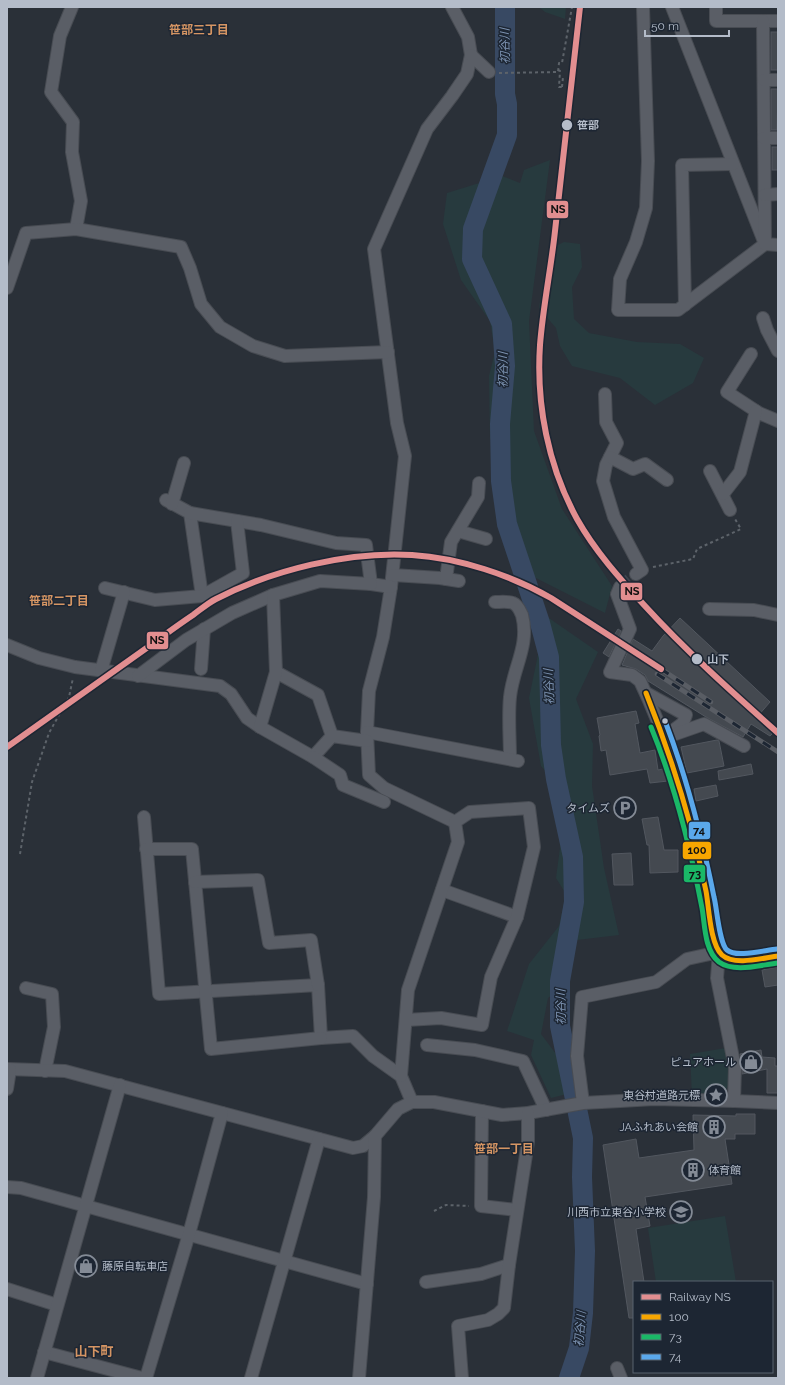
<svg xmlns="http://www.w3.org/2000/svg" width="785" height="1385" font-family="Raleway,'Noto Sans JP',sans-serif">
<rect width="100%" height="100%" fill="#2a3038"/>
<g fill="#273a3e">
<polygon points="539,7 566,7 565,19 545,12"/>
<polygon points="550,160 529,321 534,431 562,509 612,586 605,613 532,576 514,515 490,437 489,376 495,352 490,321 461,280 443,224 447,193 502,176 520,183 524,170"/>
<polygon points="564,242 580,244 582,267 572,287 574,319 589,333 637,342 680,344 704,358 693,383 655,405 620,378 572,366 560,346 556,328 539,308 548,250"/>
<polygon points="546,616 598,652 576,699 593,744 592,786 604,868 619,935 577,940 566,984 548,998 541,1034 556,1054 567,1094 551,1098 531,1055 534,1040 507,1031 529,964 559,926 566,894 556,878 567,795 541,766 529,698"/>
<polygon points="726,1048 731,1082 721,1097 692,1096 690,1054"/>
<polygon points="725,1216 736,1282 656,1282 648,1228"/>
</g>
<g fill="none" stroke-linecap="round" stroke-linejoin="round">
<polyline stroke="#384963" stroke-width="20" points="505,7 505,94 507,104 507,135 473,229 472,259 502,324 505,366 500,424 501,481 507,524 540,623 549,657 551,745 556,779 573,857 574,902 560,981 560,1026 583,1138 582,1177 585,1251 583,1313 579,1348 569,1378"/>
</g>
<g fill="#444950" stroke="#52575f">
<rect x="771" y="32" width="7" height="38"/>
<polygon points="771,89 778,89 777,130 771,130"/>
<rect x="772" y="147" width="6" height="23"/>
<polygon points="680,618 770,702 757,717 773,733 770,736 751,724 743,737 706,717 648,681 645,675 636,669 622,665 633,639 652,651 663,636"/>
<polygon points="618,629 621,631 609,657 603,653"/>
<polygon points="636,711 639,723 635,724 640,753 655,750 658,770 663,769 668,781 650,783 647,769 610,775 606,750 601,751 599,736 600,735 597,718"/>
<polygon points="717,740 719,741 724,766 687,773 681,747"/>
<polygon points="751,764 753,774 719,780 718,771"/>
<polygon points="716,785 718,796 696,801 694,789"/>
<polygon points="658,817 664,850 678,850 678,872 650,873 649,845 647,845 642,819"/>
<polygon points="631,853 633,885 614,885 612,854"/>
<polygon points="778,967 778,985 765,987 762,970"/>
<polygon points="761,1050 762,1057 775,1058 775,1066 778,1066 778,1093 767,1093 767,1069 742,1074 742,1067 740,1054"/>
<polygon points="736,1114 755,1114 755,1134 735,1134 735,1139 725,1139 732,1184 645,1197 650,1226 636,1229 644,1282 634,1282 634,1318 629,1318 603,1145 636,1139 639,1158 694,1150 693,1115 736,1116"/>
</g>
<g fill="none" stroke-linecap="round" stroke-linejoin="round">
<polyline stroke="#3f454e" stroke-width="12" stroke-dasharray="12 6" stroke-linecap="butt" points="620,587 636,574"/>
<g stroke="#484c53" stroke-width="14">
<g id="minor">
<polyline points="72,7 60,36 51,92 73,122 72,152 81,201 76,229"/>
<polyline points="452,7 468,37 471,55 467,74 452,96 427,129 374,249 397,423 405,456 391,587 383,637 369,691 367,732 369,775 384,788 455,822"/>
<polyline points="643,7 648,161 646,208 636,242 620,279 618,310 678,310 765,244 672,7"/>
<polyline points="716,7 716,21 778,21"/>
<polyline points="763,21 765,244 778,245"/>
<polyline points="471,55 489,72"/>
<polyline points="764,80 778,80"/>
<polyline points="764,138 778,138"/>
<polyline points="765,195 778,194"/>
<polyline points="7,288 26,233 76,229 181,247 190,268 201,304 220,327 253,346 285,356 388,352"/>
<polyline points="685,305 682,165 733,164"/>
<polyline points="763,318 767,330 778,351"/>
<polyline points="751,354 727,392 759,413 778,421"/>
<polyline points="605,394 606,422 617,443 606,465 603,481 614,517 642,570 636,574"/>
<polyline points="610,457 633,469 645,464 667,480"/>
<polyline points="710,471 730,510"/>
<polyline points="723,494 740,472 756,411"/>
<polyline points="166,500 190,513 202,596"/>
<polyline points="172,504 184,463"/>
<polyline points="190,513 261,525 336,543 366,545 371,584 391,587"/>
<polyline points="458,531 486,539"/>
<polyline points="393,575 440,578 459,581"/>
<polyline points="446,579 451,542 478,497 479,483"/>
<path d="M 620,587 L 617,594 L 630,629 L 610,672 L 632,675 L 640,681 C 667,737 685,797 698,858 C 702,872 705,887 708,902 C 711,918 711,936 718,950 C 722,957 728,959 735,961 L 778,956"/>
<polyline points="105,588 155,600 202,596 243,573 237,521"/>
<path d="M 495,602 C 500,602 509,601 513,603 C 518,605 520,611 522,615 C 530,646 513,667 510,697 C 508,717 510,739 510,759"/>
<polyline points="709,609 754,610 778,615"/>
<polyline points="7,645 39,658 75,667 220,686 231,694 247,718 260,727"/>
<polyline points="201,669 204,629"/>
<polyline points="101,671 124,592"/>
<polyline points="276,672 318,695 332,736"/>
<polyline points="138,676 186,640 232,613 273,595"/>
<polyline points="646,693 686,715 683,723 671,732"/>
<polyline points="367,732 518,761"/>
<polyline points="664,738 704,724 744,746"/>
<polyline points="367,741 332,736 313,757 260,727 276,672 273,595 320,581 371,584"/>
<polyline points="313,757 340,775 343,785 384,802"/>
<polyline points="144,817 159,994 318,985 321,1038 353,1036 373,1056 401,1076 412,1102"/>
<polyline points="146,849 192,849 211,1049 321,1038"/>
<polyline points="195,882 258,880 269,943 311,940 318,985"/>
<polyline points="442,890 517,917"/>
<polyline points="26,988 52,994 54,1027 45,1071"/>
<polyline points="427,1045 475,1050 523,1061 546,1110"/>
<polyline points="7,1069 65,1071 353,1148 363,1146 375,1136"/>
<polyline points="401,1076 408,990 458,842 455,822 470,812 529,808 534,847 517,917 491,977 482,1025 441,1018 406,1020"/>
<polyline points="7,1089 10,1070"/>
<polyline points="734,1101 778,1103"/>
<polyline points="482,1111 481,1206 517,1210"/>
<polyline points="7,1187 21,1188 367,1284"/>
<polyline points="426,1282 481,1274 509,1265"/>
<polyline points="7,1289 57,1305"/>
<polyline points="44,1352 142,1378"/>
<polyline points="617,1368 621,1378"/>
<polyline points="37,1378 120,1085"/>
<polyline points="146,1378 189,1234 222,1113"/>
<polyline points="251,1378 319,1139"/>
<polyline points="359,1378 374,1197 375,1136 398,1109 412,1102 434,1102 502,1115 528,1113 583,1103 620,1101 654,1099 734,1101 735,1068 717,978 719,952 687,959 656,982 582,997 577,1056 583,1103"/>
<polyline points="462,1378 458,1326 488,1320 498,1314 504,1308 509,1265 528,1142 528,1113"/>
</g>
</g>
<g stroke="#5d636a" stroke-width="2" stroke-dasharray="3 3" stroke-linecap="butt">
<polyline points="558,70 560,71 559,87 562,87"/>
<polyline points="499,73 558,72 559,63 562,63 572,7"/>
<polyline points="562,87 563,77"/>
<polyline points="653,567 693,559 697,549 741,529 735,519"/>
<polyline points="20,854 32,782 49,733 69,697 73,678"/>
<polyline points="434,1211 446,1205 469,1206"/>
</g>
<use href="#minor" stroke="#5a5e66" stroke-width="12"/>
<g stroke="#595d64" stroke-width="4.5">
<g id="rail">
<polyline points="661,669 711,702"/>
<polyline points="657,674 778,752"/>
</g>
</g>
<use href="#rail" stroke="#1d2633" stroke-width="3" stroke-dasharray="9" stroke-linecap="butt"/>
<g stroke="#1d2633" stroke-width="8">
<path id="bus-1" d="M 646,693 C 672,758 692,823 706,891 C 709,907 710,944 722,955 C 734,966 763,958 778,956"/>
</g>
<g stroke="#1d2633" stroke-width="8">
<path id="bus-2" d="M 651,727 C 675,785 690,846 702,908 C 705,924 704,950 719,962 C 734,973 760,965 778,963"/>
</g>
<g stroke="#1d2633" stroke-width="8">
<path id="bus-3" d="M 665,721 C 687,778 702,837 714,897 C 717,908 719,943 727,950 C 736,958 765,950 777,949"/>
</g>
<use href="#bus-1" stroke="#f7a600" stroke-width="5"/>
<use href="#bus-2" stroke="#1ab867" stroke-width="5"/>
<use href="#bus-3" stroke="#5aa8eb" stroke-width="5"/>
<g stroke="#1d2633" stroke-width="9">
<g id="rail-1">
<path d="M 580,7 C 571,82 564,156 555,231 C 551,269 543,306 540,345 C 536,404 548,466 577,519 C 595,551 620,579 645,606 C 686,651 732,692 778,733"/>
<path d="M 7,747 C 54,714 101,680 148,647 C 163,636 178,625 193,615 C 200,610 208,603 216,599 C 272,570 349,551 412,555 C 459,558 511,575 551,598 L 661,669"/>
</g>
</g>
<use href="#rail-1" stroke="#e28e90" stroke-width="6"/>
</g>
<defs>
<g id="parking-ring" transform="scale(1.15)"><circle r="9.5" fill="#1d2633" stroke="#848b96" stroke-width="1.5"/><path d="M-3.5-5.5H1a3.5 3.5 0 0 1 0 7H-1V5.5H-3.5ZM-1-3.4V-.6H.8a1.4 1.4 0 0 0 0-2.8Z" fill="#848b96"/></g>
<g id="shop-ring" transform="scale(1.15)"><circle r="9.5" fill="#1d2633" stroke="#848b96" stroke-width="1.5"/><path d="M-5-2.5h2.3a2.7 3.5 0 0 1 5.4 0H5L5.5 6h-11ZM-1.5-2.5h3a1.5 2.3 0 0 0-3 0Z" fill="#848b96"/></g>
<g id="sight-ring" transform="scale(1.15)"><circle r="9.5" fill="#1d2633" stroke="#848b96" stroke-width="1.5"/><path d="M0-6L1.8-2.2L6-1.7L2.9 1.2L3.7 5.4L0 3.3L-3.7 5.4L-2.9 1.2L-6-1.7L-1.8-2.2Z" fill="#848b96"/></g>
<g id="building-ring" transform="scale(1.15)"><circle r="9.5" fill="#1d2633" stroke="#848b96" stroke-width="1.5"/><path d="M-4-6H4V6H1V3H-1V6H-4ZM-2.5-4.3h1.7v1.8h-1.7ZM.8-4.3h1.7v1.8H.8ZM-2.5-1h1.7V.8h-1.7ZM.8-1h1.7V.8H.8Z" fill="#848b96"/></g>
<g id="school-ring" transform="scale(1.15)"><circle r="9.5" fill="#1d2633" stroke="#848b96" stroke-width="1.5"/><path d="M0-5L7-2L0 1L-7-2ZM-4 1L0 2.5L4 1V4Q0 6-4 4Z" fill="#848b96"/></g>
</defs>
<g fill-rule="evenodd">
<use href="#parking-ring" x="625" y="808"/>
<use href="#shop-ring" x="751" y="1062"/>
<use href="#sight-ring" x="716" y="1095"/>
<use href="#building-ring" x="714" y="1127"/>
<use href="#building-ring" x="693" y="1170"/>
<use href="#school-ring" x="681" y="1212"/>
<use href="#shop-ring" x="86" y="1266"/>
</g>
<g fill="#b4bcc9" stroke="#1d2633" stroke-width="1.5">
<circle cx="567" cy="125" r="6"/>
<circle cx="697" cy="659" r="6"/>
<circle cx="665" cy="721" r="3.5"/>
</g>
<g text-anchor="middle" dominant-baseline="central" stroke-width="3" stroke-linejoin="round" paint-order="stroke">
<g font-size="11" font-weight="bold" fill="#b4bcc9" stroke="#1d2633" text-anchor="start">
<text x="577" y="125">笹部</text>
<text x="707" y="659">山下</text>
</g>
<g font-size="11" fill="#b4bcc9" stroke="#1d2633" text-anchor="end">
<text x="610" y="808">タイムズ</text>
<text x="736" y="1062">ピュアホール</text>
<text x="700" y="1095">東谷村道路元標</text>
<text x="698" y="1127">JAふれあい会館</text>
<text x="708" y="1170" text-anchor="start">体育館</text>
<text x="666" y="1212">川西市立東谷小学校</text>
<text x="102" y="1266" text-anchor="start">藤原自転車店</text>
</g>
<g font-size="12" font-weight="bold" fill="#d59563" stroke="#1d2633">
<text x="199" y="30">笹部三丁目</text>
<text x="59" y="601">笹部二丁目</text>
<text x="504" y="1149">笹部一丁目</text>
</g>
<g font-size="12" font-style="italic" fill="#7c92b1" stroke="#1d2633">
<text transform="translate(505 46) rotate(-91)">初谷川</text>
<text transform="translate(503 370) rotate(-89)">初谷川</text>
<text transform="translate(549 687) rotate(-92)">初谷川</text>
<text transform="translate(561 1007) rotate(-91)">初谷川</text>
<text transform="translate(580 1329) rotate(-85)">初谷川</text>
</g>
<g font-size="13" font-weight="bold" fill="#d59563" stroke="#1d2633">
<text x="94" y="1351">山下町</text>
</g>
</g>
<g stroke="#1d2633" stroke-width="1.5">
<rect x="546" y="200" width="23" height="19" rx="4" fill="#e28e90"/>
<rect x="620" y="582" width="23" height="19" rx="4" fill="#e28e90"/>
<rect x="146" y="631" width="23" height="19" rx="4" fill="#e28e90"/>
<rect x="688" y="821" width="23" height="19" rx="4" fill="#5aa8eb"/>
<rect x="682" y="841" width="30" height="19" rx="4" fill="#f7a600"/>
<rect x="683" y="864" width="23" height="19" rx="4" fill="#1ab867"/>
</g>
<g font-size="11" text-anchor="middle" font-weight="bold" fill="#111">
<text x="558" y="213">NS</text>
<text x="632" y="595">NS</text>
<text x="157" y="644">NS</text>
<text x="699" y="834">74</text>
<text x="697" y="854">100</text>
<text x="695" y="878">73</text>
</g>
<rect width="785" height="1385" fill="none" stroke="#b4bcc9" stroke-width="16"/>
<rect x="633" y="1281" width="140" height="92" fill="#1d2633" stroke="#59626f"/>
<rect x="641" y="1294" width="20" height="6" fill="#e28e90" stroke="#59626f"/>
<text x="669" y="1301" font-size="12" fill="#b4bcc9">Railway NS</text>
<rect x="641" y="1314" width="20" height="6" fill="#f7a600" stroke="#59626f"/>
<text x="669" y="1321" font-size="12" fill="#b4bcc9">100</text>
<rect x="641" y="1334" width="20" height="6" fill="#1ab867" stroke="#59626f"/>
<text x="669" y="1341" font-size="12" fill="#b4bcc9">73</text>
<rect x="641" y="1354" width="20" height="6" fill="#5aa8eb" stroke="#59626f"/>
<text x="669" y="1361" font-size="12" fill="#b4bcc9">74</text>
<path d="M645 30v6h84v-6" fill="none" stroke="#b4bcc9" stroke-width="2"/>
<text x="651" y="30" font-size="12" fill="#b4bcc9" stroke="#1d2633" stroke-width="3" paint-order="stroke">50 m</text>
</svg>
